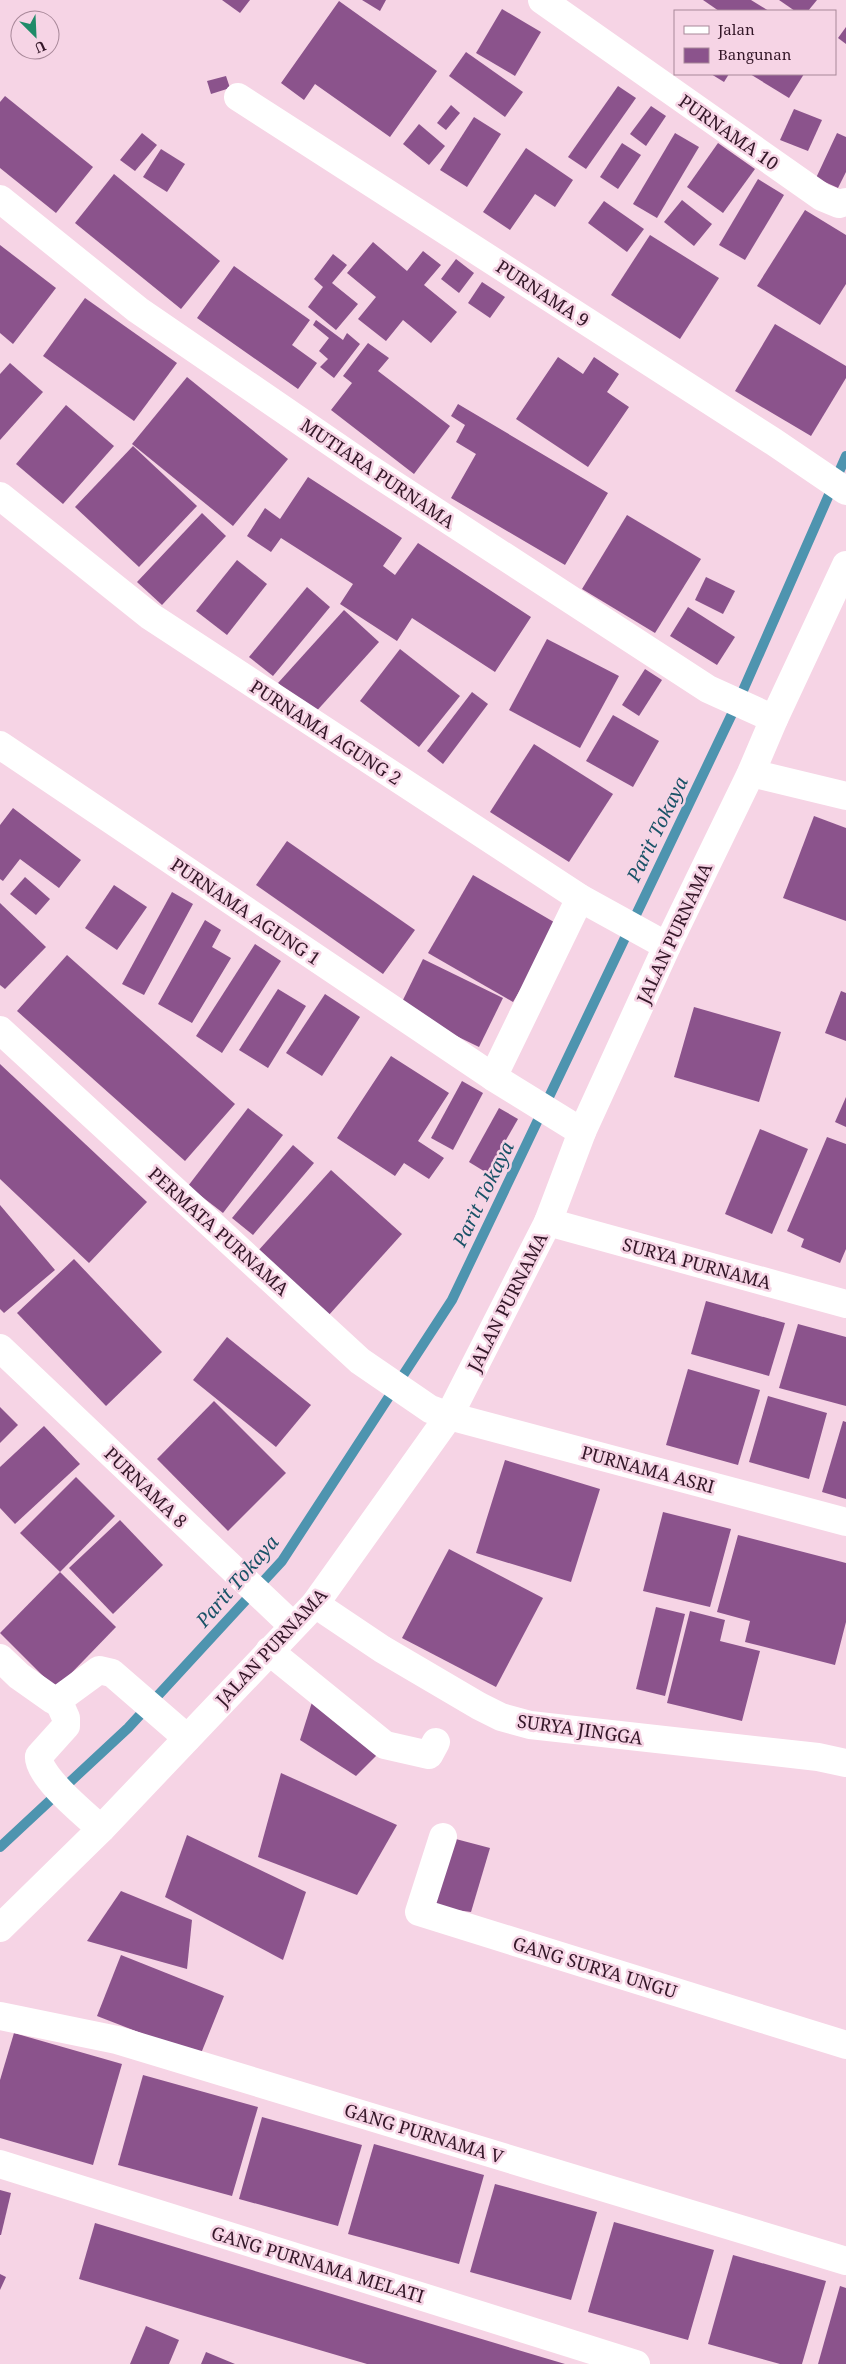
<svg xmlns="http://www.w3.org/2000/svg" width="846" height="2364" font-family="'Noto Serif',serif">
<rect width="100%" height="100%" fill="#f6d4e5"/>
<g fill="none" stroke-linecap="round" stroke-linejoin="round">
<polyline stroke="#4e94af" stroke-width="10" points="0,1847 128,1728 282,1561 452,1300 741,695 846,456"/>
</g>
<g fill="#8b538c">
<polygon points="222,0 250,0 240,13"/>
<polygon points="362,0 386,0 380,11"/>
<polygon points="703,0 751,0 769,11 719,11"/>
<polygon points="779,0 817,0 808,11 795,11"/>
<polygon points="339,1 437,71 390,137 315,84 304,100 281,83"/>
<polygon points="502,9 541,32 515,76 476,53"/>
<polygon points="846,27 846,44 838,38"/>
<polygon points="466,52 523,92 505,117 449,76"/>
<polygon points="711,74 729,74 724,82"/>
<polygon points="750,74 804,74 789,98"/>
<polygon points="226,76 230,88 211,94 207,81"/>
<polygon points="618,86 636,98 586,169 568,157"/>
<polygon points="5,96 93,167 56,213 0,168 0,102"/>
<polygon points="451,105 460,113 446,130 437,123"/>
<polygon points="651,106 666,116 646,146 630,134"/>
<polygon points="794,109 822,120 808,151 780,140"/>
<polygon points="474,117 501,134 467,187 440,170"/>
<polygon points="419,124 445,146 429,165 403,144"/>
<polygon points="142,133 157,145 135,171 120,160"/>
<polygon points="675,133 699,147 657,218 633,204"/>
<polygon points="837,133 846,137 846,172 838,188 816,178"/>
<polygon points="622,143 641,155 618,189 600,177"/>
<polygon points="718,143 755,169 723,213 687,187"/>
<polygon points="526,148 573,180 555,207 535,194 510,230 483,212"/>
<polygon points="161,149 185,164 167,192 143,177"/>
<polygon points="114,174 220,261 181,309 75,223"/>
<polygon points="758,179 784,195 745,260 719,245"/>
<polygon points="682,200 712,224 694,246 664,222"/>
<polygon points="604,201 644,229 627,252 588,223"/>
<polygon points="805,210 846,235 846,284 820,325 757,286"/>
<polygon points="650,235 719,278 680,339 611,295"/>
<polygon points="373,242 407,271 423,251 441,265 424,285 457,312 431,343 403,320 386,341 358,319 376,297 347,273"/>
<polygon points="0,245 56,288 13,344 0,333"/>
<polygon points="333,254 347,265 332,283 358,304 336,330 308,307 323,287 314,279"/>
<polygon points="456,259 474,273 459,293 441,279"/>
<polygon points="234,266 310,320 292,345 317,363 298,389 197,318"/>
<polygon points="482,282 505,297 490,318 468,303"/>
<polygon points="85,298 177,363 134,421 43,356"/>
<polygon points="316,320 343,340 347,333 360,344 334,378 320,367 328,359 319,351 329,338 313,325"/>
<polygon points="775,324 846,366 846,378 811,436 735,391"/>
<polygon points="368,343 389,358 378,371 450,426 414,474 331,410 352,383 343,376"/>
<polygon points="558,357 583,374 594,357 619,374 607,392 629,407 588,467 516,419"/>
<polygon points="10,363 43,392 0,440 0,374"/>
<polygon points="187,377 288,459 233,526 132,444"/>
<polygon points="458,404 608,493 565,565 451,498 476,454 456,442 465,425 451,416"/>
<polygon points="66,405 114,446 63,504 16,464"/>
<polygon points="133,446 197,506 139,567 75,507"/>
<polygon points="308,477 402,538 383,566 395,575 418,543 531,617 495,672 412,618 397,641 340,604 353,584 281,538 271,552 247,536 265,508 280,519"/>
<polygon points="202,513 226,536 162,605 137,582"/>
<polygon points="627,515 701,559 655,633 582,589"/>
<polygon points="237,560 267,584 227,635 196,611"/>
<polygon points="706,577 735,591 723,614 695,600"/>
<polygon points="307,587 330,607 273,676 249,657"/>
<polygon points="688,607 735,637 717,665 670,636"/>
<polygon points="344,610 379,642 313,715 278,683"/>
<polygon points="547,639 619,676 580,748 509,710"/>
<polygon points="400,649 460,696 419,747 360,701"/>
<polygon points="645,669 662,680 639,716 622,705"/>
<polygon points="472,692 488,704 443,764 427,751"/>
<polygon points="613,715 659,741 633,787 586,761"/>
<polygon points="534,744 613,794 569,862 490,812"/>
<polygon points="13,808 81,860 59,888 20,859 3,881 0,879 0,825"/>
<polygon points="814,816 846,828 846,921 783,898"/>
<polygon points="287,841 415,930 383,974 256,885"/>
<polygon points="473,875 559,925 513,1002 428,953"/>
<polygon points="25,877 50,899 36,915 10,894"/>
<polygon points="114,885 147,907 117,950 85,928"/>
<polygon points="172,892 193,904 144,995 122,984"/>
<polygon points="0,903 46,947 5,989 0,985"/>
<polygon points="205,920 221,930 212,947 231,958 192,1023 158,1004"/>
<polygon points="255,944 281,961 222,1053 196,1036"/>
<polygon points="67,955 235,1104 185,1161 17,1011"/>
<polygon points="423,959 503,998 479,1047 399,1008"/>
<polygon points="278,989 306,1006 268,1068 239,1050"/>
<polygon points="841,991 846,993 846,1041 825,1033"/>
<polygon points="325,994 360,1017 322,1076 286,1053"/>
<polygon points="694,1007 781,1032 759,1102 674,1077"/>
<polygon points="391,1056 449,1093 418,1141 444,1158 429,1179 404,1163 395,1176 337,1138"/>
<polygon points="0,1064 147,1202 89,1263 0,1179"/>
<polygon points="462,1081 483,1093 453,1150 431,1138"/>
<polygon points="846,1097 846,1127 835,1122"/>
<polygon points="248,1108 283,1135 223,1213 188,1186"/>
<polygon points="499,1108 518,1119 487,1173 469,1162"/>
<polygon points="760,1129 808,1149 772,1234 725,1214"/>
<polygon points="827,1137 846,1144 846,1249 840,1263 801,1247 804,1239 787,1231"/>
<polygon points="293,1145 314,1163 253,1235 232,1218"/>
<polygon points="331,1170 402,1234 328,1316 257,1252"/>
<polygon points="0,1205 55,1270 4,1313 0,1309"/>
<polygon points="74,1259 162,1352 106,1406 17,1313"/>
<polygon points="706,1301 785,1323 769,1376 691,1354"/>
<polygon points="798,1324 846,1337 846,1406 779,1388"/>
<polygon points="227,1337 311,1405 276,1447 193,1380"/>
<polygon points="688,1369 760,1390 738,1465 666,1445"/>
<polygon points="768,1396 827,1413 809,1479 749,1462"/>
<polygon points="214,1401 286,1473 228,1531 157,1459"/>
<polygon points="0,1407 18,1425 0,1443"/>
<polygon points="843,1421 846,1422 846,1499 822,1492"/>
<polygon points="44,1426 80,1464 15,1524 0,1508 0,1467"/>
<polygon points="505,1460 600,1489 571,1582 476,1553"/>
<polygon points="76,1477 115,1516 60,1572 20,1533"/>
<polygon points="663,1512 731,1529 710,1607 643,1591"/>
<polygon points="120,1520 163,1565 113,1614 69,1568"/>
<polygon points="738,1535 846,1563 846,1622 835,1665 745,1642 750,1621 717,1612"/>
<polygon points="449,1549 543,1598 496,1687 402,1638"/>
<polygon points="60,1572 116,1627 56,1689 0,1633"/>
<polygon points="656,1607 685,1614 665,1696 636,1689"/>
<polygon points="690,1611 725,1620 720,1641 760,1651 742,1721 667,1703"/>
<polygon points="313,1699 382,1750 356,1776 300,1740"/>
<polygon points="281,1773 397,1825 357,1895 258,1857"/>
<polygon points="187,1835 306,1892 283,1960 165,1897"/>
<polygon points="452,1838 490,1848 471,1912 434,1907"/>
<polygon points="121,1891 192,1920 187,1969 87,1941"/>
<polygon points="121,1955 224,1996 200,2056 97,2016"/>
<polygon points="14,2033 122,2064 93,2165 0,2138 0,2080"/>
<polygon points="143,2075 258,2107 232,2196 118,2165"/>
<polygon points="262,2117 362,2145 338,2226 239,2199"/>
<polygon points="374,2144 484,2175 459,2264 348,2234"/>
<polygon points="495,2184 597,2212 571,2300 470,2272"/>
<polygon points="0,2190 11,2193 1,2235 0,2235"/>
<polygon points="614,2222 714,2250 688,2340 588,2312"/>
<polygon points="95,2223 565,2364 367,2364 79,2279"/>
<polygon points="733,2255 826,2281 802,2364 780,2364 708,2344"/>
<polygon points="0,2274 6,2277 0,2290"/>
<polygon points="840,2286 846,2288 846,2364 818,2364"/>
<polygon points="146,2326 179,2340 169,2364 130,2364"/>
<polygon points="206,2352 235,2364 201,2364"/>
</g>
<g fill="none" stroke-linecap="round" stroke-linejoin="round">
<g stroke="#fff" stroke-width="28">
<polyline points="542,0 822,197 839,204 846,202"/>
<polyline points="238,97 774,442 846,491"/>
<polyline points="0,199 138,310 367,467 708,689 774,719"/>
<polyline points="0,496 150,616 580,898 667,946"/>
<polyline points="0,745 493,1077 582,1132"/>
<polyline points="751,773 846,796"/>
<polyline points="0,1030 360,1361 430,1409 449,1416 846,1522"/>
<polyline points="493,1077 580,898"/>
<polyline points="548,1222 846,1304"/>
<polyline points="0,1348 293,1626"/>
<polyline points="315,1604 382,1649 479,1706 501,1717 530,1725 818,1757 846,1763"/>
<polyline points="269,1651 385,1745 429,1755 436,1742"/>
<polyline points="0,1658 19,1676 53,1700 58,1700 99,1670 112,1673 187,1738"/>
<path d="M 58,1700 L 66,1718 L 66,1726 L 39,1756 C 36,1775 87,1816 101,1829"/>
<polyline points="443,1837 419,1912 846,2045"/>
<polyline points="0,2016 117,2040 846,2261"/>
<polyline points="0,2164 636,2364"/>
</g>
<polyline stroke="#fff" stroke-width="28" points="0,1928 101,1829 315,1604 449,1416 548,1222 582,1132 667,946 751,773 774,719 846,565"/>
</g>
<g text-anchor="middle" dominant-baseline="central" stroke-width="5" stroke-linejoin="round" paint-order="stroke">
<g font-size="18" fill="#341728" stroke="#f6d4e5">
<text transform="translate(729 132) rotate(35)">PURNAMA 10</text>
<text transform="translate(543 293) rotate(33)">PURNAMA 9</text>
<text transform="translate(378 473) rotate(34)">MUTIARA PURNAMA</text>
<text transform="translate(326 732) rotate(33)">PURNAMA AGUNG 2</text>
<text transform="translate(246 911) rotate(34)">PURNAMA AGUNG 1</text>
<text transform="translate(674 933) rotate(-65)">JALAN PURNAMA</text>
<text transform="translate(219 1231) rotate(42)">PERMATA PURNAMA</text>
<text transform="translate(697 1263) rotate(15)">SURYA PURNAMA</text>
<text transform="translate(507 1302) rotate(-63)">JALAN PURNAMA</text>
<text transform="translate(648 1469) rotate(15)">PURNAMA ASRI</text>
<text transform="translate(146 1487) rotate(44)">PURNAMA 8</text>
<text transform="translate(271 1647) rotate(-47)">JALAN PURNAMA</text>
<text transform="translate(580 1729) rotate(8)">SURYA JINGGA</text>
<text transform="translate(595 1967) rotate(17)">GANG SURYA UNGU</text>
<text transform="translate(424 2133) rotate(17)">GANG PURNAMA V</text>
<text transform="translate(318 2264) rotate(17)">GANG PURNAMA MELATI</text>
</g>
<g font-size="19" font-style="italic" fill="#195267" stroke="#f6d4e5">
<text transform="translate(657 829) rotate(-64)">Parit Tokaya</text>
<text transform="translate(483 1194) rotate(-64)">Parit Tokaya</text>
<text transform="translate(237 1581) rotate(-49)">Parit Tokaya</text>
</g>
</g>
<rect x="674" y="10" width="162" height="65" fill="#f6d4e5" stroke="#a88899"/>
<rect x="684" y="26" width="25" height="8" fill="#ffffff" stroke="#a88899"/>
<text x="718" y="35" font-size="15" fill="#341728">Jalan</text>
<rect x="684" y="48" width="25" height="15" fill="#8b538c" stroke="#a88899"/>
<text x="718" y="60" font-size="15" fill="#341728">Bangunan</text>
<g transform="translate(35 35) rotate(156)"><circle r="24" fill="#f6d4e5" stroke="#a88899"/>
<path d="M0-4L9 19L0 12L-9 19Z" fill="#208b69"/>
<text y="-8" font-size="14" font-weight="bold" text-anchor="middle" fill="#341728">U</text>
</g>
</svg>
